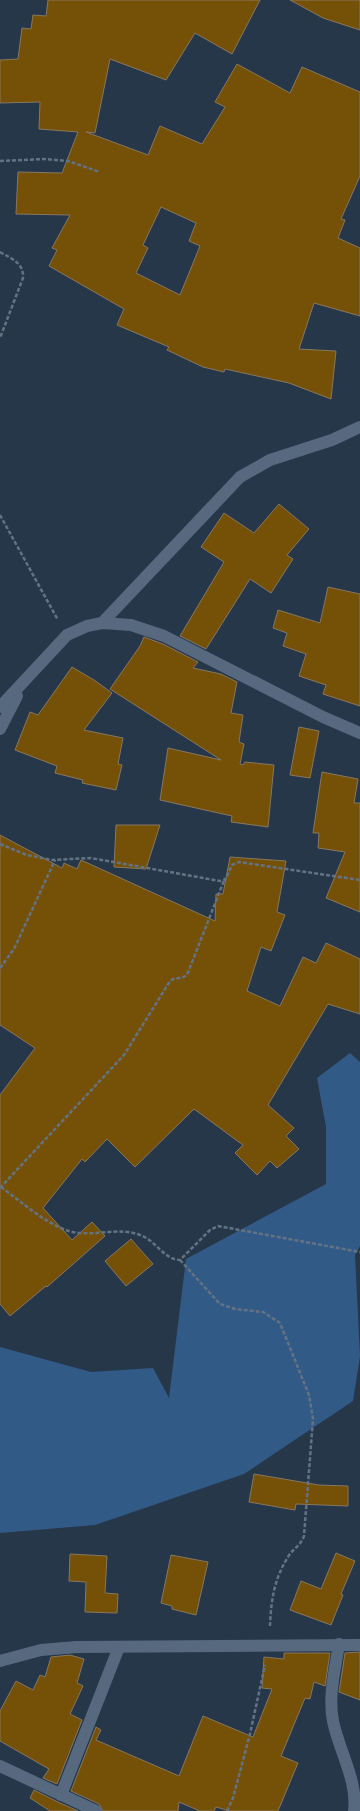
<svg xmlns="http://www.w3.org/2000/svg" width="360" height="1811" font-family="'Work Sans',sans-serif">
<rect width="100%" height="100%" fill="#26374a"/>
<polygon fill="#325a87" points="350,1053 360,1062 360,1246 355,1255 360,1356 353,1401 244,1474 95,1525 0,1533 0,1347 91,1372 153,1368 169,1398 186,1259 326,1184 326,1127 317,1078"/>
<g fill="#755108" stroke="#87775f" fill-rule="evenodd">
<path d="M 48,0 L 260,0 L 232,54 L 195,33 L 166,80 L 110,59 L 95,133 L 86,132 L 148,155 L 160,126 L 202,144 L 225,107 L 215,102 L 237,64 L 290,93 L 302,67 L 360,92 L 360,176 L 341,219 L 345,220 L 338,238 L 360,248 L 360,316 L 314,303 L 299,349 L 336,351 L 331,399 L 289,383 L 225,369 L 224,372 L 203,367 L 167,350 L 169,347 L 117,325 L 124,309 L 49,266 L 57,250 L 52,248 L 70,215 L 16,214 L 18,172 L 62,173 L 78,132 L 39,129 L 40,102 L 0,103 L 0,60 L 18,59 L 22,28 L 31,29 L 33,15 L 46,16 ZM 161,207 L 196,223 L 189,241 L 200,246 L 180,295 L 136,273 L 148,248 L 143,245 Z"/>
<polygon points="290,0 360,0 360,30 323,18"/>
<polygon points="279,504 309,529 287,555 293,559 271,593 250,579 206,649 180,636 224,562 201,547 224,513 254,533"/>
<polygon points="328,587 360,594 360,706 323,694 326,685 299,676 306,654 283,646 287,633 273,628 278,610 320,623"/>
<polygon points="144,637 163,644 198,662 193,668 221,674 237,682 231,713 243,715 239,742 244,744 240,764 243,765 245,762 274,765 268,827 231,822 232,816 160,800 168,748 221,760 110,689 140,646"/>
<polygon points="72,667 94,680 112,693 84,730 123,738 118,764 122,765 116,790 82,783 83,780 55,773 57,766 15,750 30,712 38,715"/>
<polygon points="299,727 319,731 310,778 290,775"/>
<polygon points="322,772 358,779 354,803 360,803 360,912 326,898 345,852 318,848 319,833 313,833"/>
<polygon points="116,825 160,825 146,869 114,867"/>
<polygon points="0,835 62,868 64,863 77,869 81,860 215,921 216,894 223,894 230,857 286,861 277,912 285,915 271,951 261,947 247,991 280,1006 303,957 316,963 326,943 360,959 360,1014 328,1004 268,1105 294,1128 286,1136 299,1149 277,1168 270,1161 257,1175 235,1153 243,1145 194,1109 135,1167 107,1139 85,1162 82,1159 43,1208 72,1240 92,1222 105,1236 47,1287 46,1286 10,1316 0,1304 0,1095 35,1048 0,1025"/>
<polygon points="131,1239 153,1264 126,1286 105,1261"/>
<polygon points="254,1474 319,1485 348,1486 348,1506 296,1504 295,1510 249,1502"/>
<polygon points="336,1553 355,1561 341,1594 343,1595 331,1625 290,1610 301,1581 321,1589"/>
<polygon points="70,1554 107,1556 105,1593 118,1594 117,1613 85,1612 86,1582 69,1581"/>
<polygon points="171,1555 208,1562 196,1615 172,1609 172,1606 161,1603"/>
<polygon points="360,1652 360,1700 339,1692 345,1653"/>
<polygon points="284,1653 330,1653 325,1686 314,1682 310,1699 305,1698 281,1756 298,1763 278,1811 230,1811 216,1807 214,1811 200,1811 179,1802 178,1811 103,1811 99,1804 71,1791 96,1727 101,1730 96,1740 179,1776 203,1716 253,1737 272,1689 262,1688 264,1657 284,1659"/>
<polygon points="70,1655 84,1659 77,1683 83,1686 70,1714 82,1720 57,1784 43,1778 49,1769 0,1741 0,1711 16,1681 33,1690 40,1675 45,1677 51,1657"/>
<polygon points="34,1790 58,1802 78,1811 50,1811 30,1798"/>
</g>
<g fill="none" stroke-linecap="round" stroke-linejoin="round">
<g stroke="#647384" stroke-width="2.5" stroke-dasharray="4 2" stroke-linecap="butt">
<polyline points="0,161 44,159 68,161 100,172"/>
<path d="M 0,252 C 12,259 24,263 23,278 L 0,338"/>
<polyline points="0,515 58,620"/>
<polyline points="0,844 27,855 52,860 91,858 220,881 225,880 232,865 239,862 360,880"/>
<polyline points="0,968 14,949 55,860"/>
<path d="M 1,1187 C 22,1202 53,1231 79,1233 C 98,1235 118,1228 137,1234 C 156,1239 162,1259 180,1260 L 210,1230 L 218,1226 L 360,1252"/>
<path d="M 0,1188 L 124,1055 L 170,981 C 175,977 182,979 187,975 L 225,878"/>
<path d="M 180,1260 L 220,1304 L 235,1309 L 263,1312 L 280,1323 L 309,1395 L 313,1419 L 304,1536 C 300,1547 293,1548 288,1557 C 274,1579 271,1601 270,1626"/>
<polyline points="227,1811 233,1798 250,1734 265,1665"/>
</g>
<g stroke="#57697f" stroke-width="12">
<polyline points="102,623 240,477 270,460 332,440 360,427"/>
<polyline points="0,707 67,635 87,626 102,623 131,625 164,636 323,717 360,733"/>
<polyline points="0,729 17,696"/>
<path d="M 339,1644 C 335,1670 328,1696 333,1721 C 339,1751 358,1781 354,1811"/>
<polyline points="0,1661 41,1650 76,1647 360,1645"/>
<polyline points="0,1766 96,1811"/>
<polyline points="61,1795 119,1647"/>
</g>
</g>
</svg>
